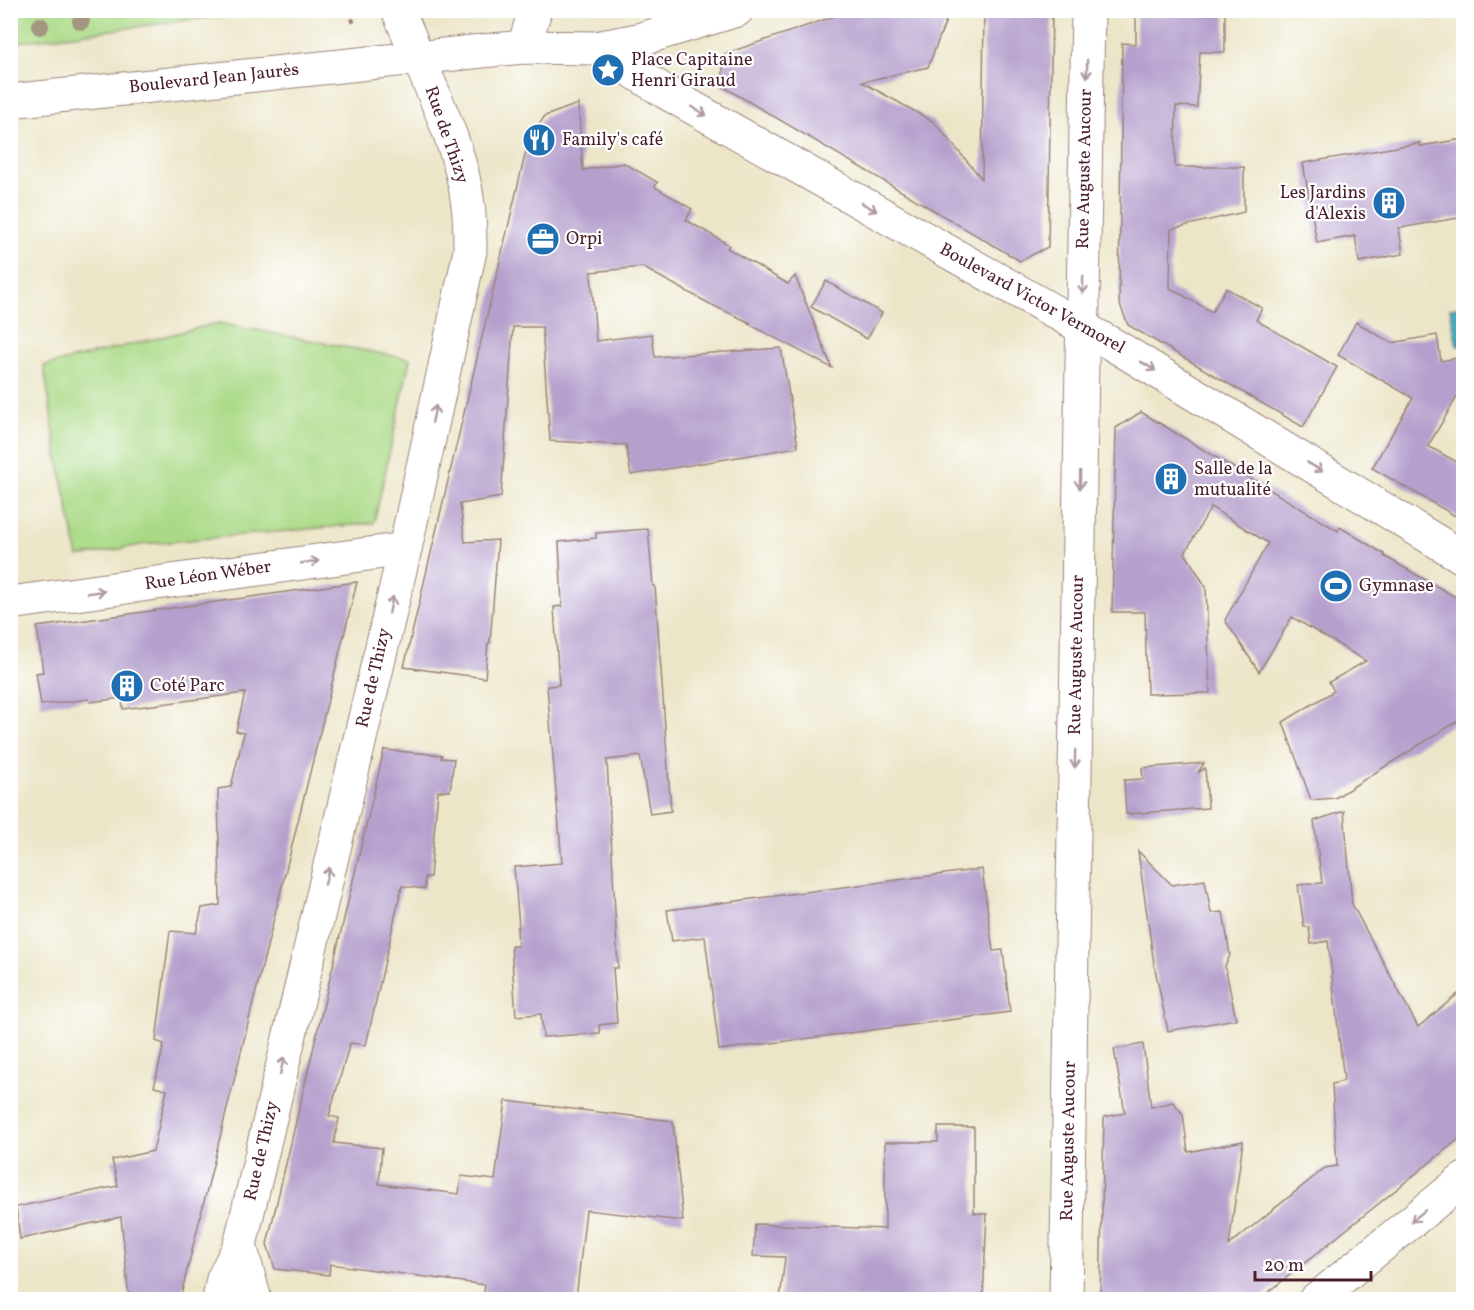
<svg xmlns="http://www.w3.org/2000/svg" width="1474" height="1310" font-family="Vollkorn,serif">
<rect width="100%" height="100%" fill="#fff"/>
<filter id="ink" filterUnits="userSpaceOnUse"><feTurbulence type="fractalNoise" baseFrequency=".0167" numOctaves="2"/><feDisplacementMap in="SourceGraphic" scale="12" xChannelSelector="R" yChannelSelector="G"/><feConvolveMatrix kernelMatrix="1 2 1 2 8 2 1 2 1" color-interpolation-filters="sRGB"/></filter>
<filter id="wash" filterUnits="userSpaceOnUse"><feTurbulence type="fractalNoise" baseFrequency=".008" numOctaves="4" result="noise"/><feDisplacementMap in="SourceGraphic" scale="24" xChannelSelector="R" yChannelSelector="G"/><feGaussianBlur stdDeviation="1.35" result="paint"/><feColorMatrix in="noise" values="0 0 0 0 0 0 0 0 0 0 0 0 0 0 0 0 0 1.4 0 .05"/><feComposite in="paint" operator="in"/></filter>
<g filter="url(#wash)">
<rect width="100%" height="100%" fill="#ece6c9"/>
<g fill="#abda87" stroke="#7a7c59" stroke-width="1.5">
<polygon points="11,10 259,10 259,11 11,43"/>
<polygon points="218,323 410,359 374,523 146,544 78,557 57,454 44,366"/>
</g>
<polygon fill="#40adbf" stroke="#456675" stroke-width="1.5" points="1463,306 1463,345 1457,346 1450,308"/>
<g id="blocks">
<g fill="#b5a0cd">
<polygon points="853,10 950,10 928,67 862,82 934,122 982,179 984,10 1052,10 1048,247 1020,261 722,86 724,54"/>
<polygon points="1136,10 1225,10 1225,52 1200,52 1197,107 1176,106 1175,167 1244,167 1244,212 1171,229 1170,288 1212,312 1226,288 1262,308 1256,320 1337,367 1303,427 1128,325 1119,302 1122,43 1136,44"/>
<polygon points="578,104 583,170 624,163 657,182 655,187 692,209 686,220 729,245 727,248 788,284 795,276 832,368 747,323 751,323 712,305 642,267 591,272 596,341 652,334 655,357 781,348 798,447 631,475 626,445 550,441 542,327 513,327 501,497 460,504 465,542 498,540 490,643 488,643 485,678 404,667 529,138 545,116"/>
<polygon points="1464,139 1464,217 1399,228 1403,254 1359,262 1355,236 1317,243 1303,163 1420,143 1420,146"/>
<polygon points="826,281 882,313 867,339 811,307"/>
<polygon points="1356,322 1391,343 1437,335 1441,361 1464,357 1464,385 1428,446 1464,466 1464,521 1372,468 1413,398 1338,355"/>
<polygon points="1141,412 1338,531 1340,527 1384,554 1384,556 1464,602 1464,717 1335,798 1311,800 1283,722 1334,691 1329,682 1366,661 1292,617 1259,672 1225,620 1268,543 1211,507 1185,553 1206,587 1210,693 1147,694 1145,612 1112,612 1116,428"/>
<polygon points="648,529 653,586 655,586 671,811 650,814 640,756 607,760 618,968 613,968 617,1023 599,1025 600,1033 543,1037 541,1014 516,1016 511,946 518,946 517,927 519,927 514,867 562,863 547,686 559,685 554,607 562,606 559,542 596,538 596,533"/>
<polygon points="357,582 181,1295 129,1299 121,1217 20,1239 16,1207 118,1186 112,1160 153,1151 167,1090 154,1087 164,1044 156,1041 170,931 196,933 202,908 220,905 218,789 231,787 244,733 236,731 245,693 123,709 122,698 90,702 89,699 41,705 36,673 43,672 37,627"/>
<polygon points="384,750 442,755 441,758 454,759 450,791 438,791 430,877 425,877 425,889 402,886 366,1045 350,1043 329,1116 339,1118 334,1143 382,1148 379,1184 459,1194 461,1176 495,1180 506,1101 673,1121 683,1221 586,1210 576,1299 483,1299 485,1285 330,1264 329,1275 275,1269 267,1244"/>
<polygon points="1204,763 1198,773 1205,768 1208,808 1126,814 1124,780 1143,779 1142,768"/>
<polygon points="1344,811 1352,904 1418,1027 1464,989 1464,1135 1260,1299 1100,1299 1104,1117 1125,1113 1114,1049 1143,1044 1151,1107 1173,1102 1183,1114 1188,1152 1243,1141 1229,1245 1325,1168 1337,1166 1332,1084 1344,1081 1328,941 1311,944 1309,927 1304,927 1298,885 1322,883 1314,821"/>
<polygon points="1138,851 1172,885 1205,880 1211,913 1223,912 1230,955 1225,966 1236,1019 1168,1031 1154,964"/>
<polygon points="982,869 993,951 1003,950 1010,1012 719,1050 705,937 672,941 667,910"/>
<polygon points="938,1127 974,1127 974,1213 987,1214 983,1299 780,1299 785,1257 753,1256 755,1224 885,1229 885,1142 938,1142"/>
</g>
</g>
</g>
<g filter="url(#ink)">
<use href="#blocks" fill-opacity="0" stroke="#9b827a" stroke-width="1.5"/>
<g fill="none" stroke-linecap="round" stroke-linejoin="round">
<g stroke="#9b827a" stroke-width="35">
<g id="minor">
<polyline points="524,47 535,10"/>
<polyline points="596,48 667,93 1117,347 1464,558"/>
<polyline points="10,603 405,549"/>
<polyline points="1066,1300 1088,10"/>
<polyline points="1315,1300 1464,1179"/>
</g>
</g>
<g stroke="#9b827a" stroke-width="35">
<polyline id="tertiary" points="398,10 418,57"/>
</g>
<g stroke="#9b827a" stroke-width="35">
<g id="secondary">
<polyline points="240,1245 255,1300"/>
<path d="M 219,1300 L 223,1279 L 240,1245 L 405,549 L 470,251 C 470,236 470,220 468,205 C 462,154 438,104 418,57"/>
</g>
</g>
<g stroke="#9b827a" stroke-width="35">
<polyline id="primary" points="10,101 482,51 524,47 596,48 638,40 737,10"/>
</g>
<polyline stroke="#9b827a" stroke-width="4" stroke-dasharray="4.5 4.5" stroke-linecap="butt" points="349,10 355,27"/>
<use href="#minor" stroke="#fff" stroke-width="33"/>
<use href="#tertiary" stroke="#fff" stroke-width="33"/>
<use href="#secondary" stroke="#fff" stroke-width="33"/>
<use href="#primary" stroke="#fff" stroke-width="33"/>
</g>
<g fill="#a39782">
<circle cx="81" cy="21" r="9"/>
<circle cx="40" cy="26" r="9"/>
</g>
<defs><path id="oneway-shaft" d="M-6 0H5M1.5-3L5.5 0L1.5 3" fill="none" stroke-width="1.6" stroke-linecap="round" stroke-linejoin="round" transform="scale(1.5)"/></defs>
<g stroke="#ae9aa0">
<use href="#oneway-shaft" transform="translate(1087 69) rotate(91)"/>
<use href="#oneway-shaft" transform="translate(699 111) rotate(29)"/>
<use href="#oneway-shaft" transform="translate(869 207) rotate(29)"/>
<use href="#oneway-shaft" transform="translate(1083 285) rotate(91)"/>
<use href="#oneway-shaft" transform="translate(1148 366) rotate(31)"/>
<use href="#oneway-shaft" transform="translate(434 414) rotate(-78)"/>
<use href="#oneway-shaft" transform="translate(1315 467) rotate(31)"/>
<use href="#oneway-shaft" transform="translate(1080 480) rotate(91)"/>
<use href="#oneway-shaft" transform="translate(310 562) rotate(-8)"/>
<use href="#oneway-shaft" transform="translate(96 592) rotate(-8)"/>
<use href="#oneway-shaft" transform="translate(391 605) rotate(-77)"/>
<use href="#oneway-shaft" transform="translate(1075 759) rotate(91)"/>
<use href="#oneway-shaft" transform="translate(327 876) rotate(-77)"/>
<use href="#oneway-shaft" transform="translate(282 1066) rotate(-77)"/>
<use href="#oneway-shaft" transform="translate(1418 1216) rotate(141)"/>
</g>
</g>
<defs>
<g id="sight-disc" transform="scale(1.725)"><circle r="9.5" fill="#1f6fb2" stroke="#fff"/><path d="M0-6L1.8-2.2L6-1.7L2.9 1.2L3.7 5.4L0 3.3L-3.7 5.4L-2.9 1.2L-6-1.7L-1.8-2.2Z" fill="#fff"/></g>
<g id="restaurant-disc" transform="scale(1.725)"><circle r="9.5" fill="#1f6fb2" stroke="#fff"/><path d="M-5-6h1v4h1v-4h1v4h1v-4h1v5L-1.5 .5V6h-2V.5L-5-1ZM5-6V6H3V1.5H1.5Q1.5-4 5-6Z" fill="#fff"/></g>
<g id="building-disc" transform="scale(1.725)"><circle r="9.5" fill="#1f6fb2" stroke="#fff"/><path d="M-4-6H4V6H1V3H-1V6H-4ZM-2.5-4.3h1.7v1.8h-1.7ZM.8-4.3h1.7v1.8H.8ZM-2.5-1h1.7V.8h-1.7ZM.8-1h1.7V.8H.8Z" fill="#fff"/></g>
<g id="office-disc" transform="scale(1.725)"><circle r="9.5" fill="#1f6fb2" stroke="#fff"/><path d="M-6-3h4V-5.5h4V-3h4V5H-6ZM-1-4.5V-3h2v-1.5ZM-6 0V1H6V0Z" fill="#fff"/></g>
<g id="stadium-disc" transform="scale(1.725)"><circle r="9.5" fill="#1f6fb2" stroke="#fff"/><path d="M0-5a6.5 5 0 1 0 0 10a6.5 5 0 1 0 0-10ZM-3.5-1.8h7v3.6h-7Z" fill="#fff"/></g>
</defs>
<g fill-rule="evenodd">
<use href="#sight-disc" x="608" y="70"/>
<use href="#restaurant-disc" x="539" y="140"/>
<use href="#building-disc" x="1389" y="203"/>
<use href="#office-disc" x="543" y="239"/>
<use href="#building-disc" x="1171" y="479"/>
<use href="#stadium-disc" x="1336" y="586"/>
<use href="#building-disc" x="127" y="686"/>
</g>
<g text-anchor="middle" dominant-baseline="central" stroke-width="4.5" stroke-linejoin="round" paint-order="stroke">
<g font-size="18" fill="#4a1f2b" stroke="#fff" text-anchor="start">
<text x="631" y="60">Place Capitaine<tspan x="631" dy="21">Henri Giraud</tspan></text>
<text x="562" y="140">Family's café</text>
<text x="1366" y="193" text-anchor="end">Les Jardins<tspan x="1366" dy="21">d'Alexis</tspan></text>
<text x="566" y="239">Orpi</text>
<text x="1194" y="469">Salle de la<tspan x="1194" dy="21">mutualité</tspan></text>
<text x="1359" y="586">Gymnase</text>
<text x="150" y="686">Coté Parc</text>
</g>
<g font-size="18" fill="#4a1f2b" stroke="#fff">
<text transform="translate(214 79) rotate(-6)">Boulevard Jean Jaurès</text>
<text transform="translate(446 135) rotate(71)">Rue de Thizy</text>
<text transform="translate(1085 169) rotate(-89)">Rue Auguste Aucour</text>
<text transform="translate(1032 299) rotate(29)">Boulevard Victor Vermorel</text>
<text transform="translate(208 576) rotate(-8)">Rue Léon Wéber</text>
<text transform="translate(1077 655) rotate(-89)">Rue Auguste Aucour</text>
<text transform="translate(374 678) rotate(-77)">Rue de Thizy</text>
<text transform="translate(1069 1141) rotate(-89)">Rue Auguste Aucour</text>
<text transform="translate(262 1151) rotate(-77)">Rue de Thizy</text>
</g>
</g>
<rect width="1474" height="1310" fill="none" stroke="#fff" stroke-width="36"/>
<path d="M1255 1271v9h116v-9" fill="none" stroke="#4a1f2b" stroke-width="3"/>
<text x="1264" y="1271" font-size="18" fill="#4a1f2b" stroke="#ffffff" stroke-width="4.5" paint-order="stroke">20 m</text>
</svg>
